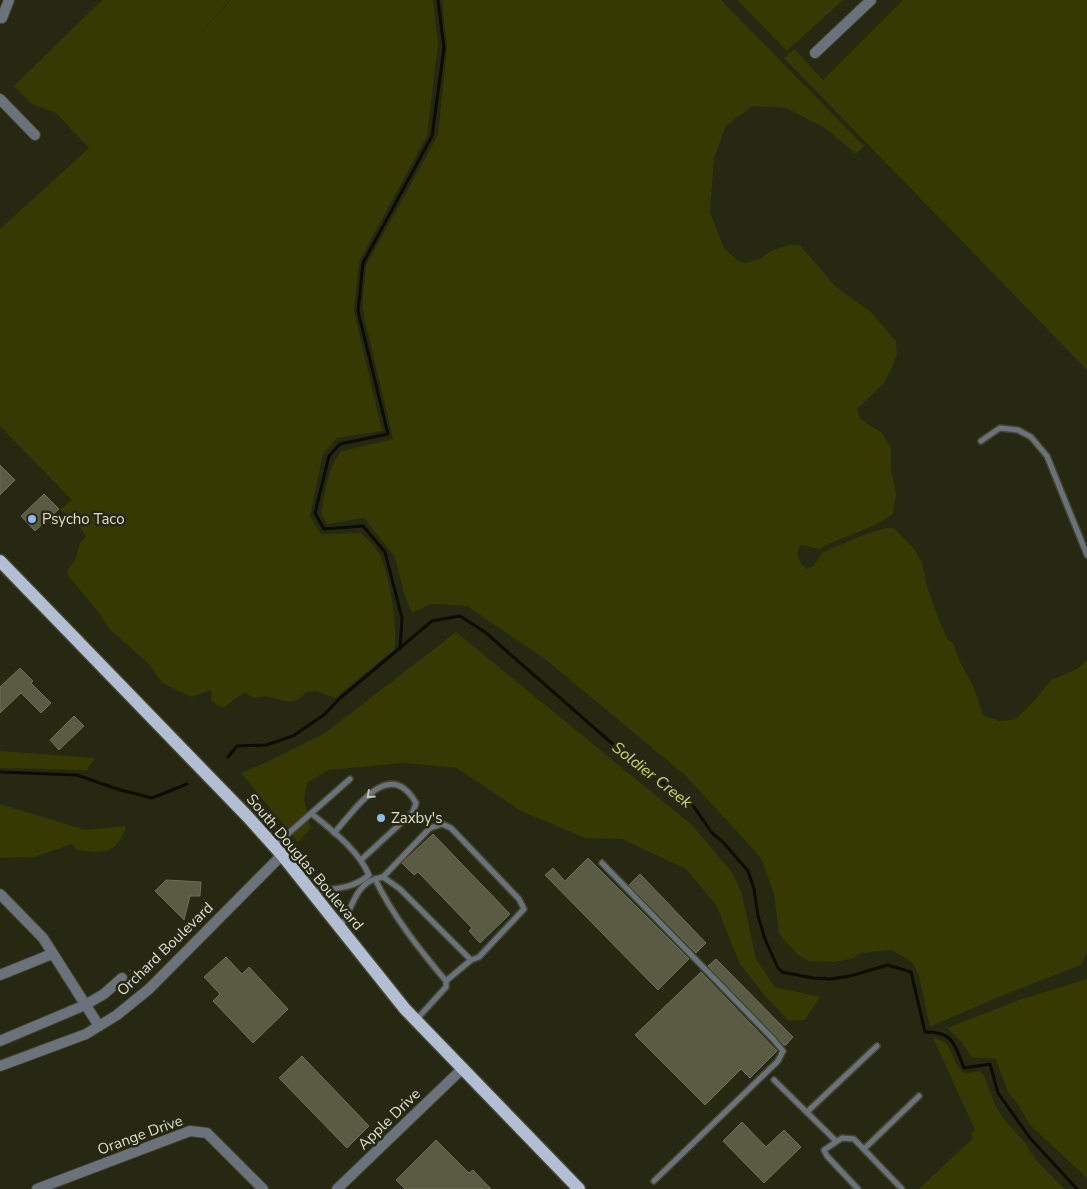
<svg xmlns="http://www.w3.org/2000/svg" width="1087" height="1189" font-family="'Nunito Sans',sans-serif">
<rect width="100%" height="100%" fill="#262811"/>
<g fill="#363901">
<path d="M 102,0 L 230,0 L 198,36 L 231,0 L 433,0 L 438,43 L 427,136 L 359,262 L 354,311 L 382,431 L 337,438 L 323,454 L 310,516 L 321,534 L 361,533 C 366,538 373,544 377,550 C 389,566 399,631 394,650 L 335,698 L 316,691 L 307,692 L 297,700 L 288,702 L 266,696 L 254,698 L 245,693 L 239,696 L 225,707 L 218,706 L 211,700 L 212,693 L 210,690 L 192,697 L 162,683 L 149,664 L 109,629 L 100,614 L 69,577 L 67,571 L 75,560 L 80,543 L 86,537 C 79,524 73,517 59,510 L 72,500 L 0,426 L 0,229 L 89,148 L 56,113 L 32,104 L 14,86 Z"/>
<path d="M 442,0 L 721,0 L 864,146 L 856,154 L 825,128 L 786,108 L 753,106 L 726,126 L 714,158 L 710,212 L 724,248 L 738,261 L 746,263 L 761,258 L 771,251 L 789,245 L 800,245 L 835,286 L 872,313 L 896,341 L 897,354 L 892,368 L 884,383 L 857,409 L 860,419 L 882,433 L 891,449 L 891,469 L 896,493 L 893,514 C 871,530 843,536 819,549 L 801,545 C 795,555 798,561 807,569 L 813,566 L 823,552 L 866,534 L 886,528 L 894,528 L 914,549 L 922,563 L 927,586 L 934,607 L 947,639 L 953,643 L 959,660 L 974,688 L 983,715 L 999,721 L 1016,719 L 1035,700 L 1051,680 L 1077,669 L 1087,660 L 1087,953 L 1081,965 L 991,1000 L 930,1027 L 919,976 L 912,962 L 892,950 L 861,953 L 851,959 L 834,962 L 808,961 L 797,954 L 779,934 L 774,894 L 761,858 L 686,776 L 545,659 L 467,606 L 431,604 L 412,613 L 404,594 L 395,557 L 364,518 L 327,524 L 321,514 C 325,495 327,466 342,451 L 393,439 L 362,308 L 366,265 L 438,135 L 447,47 Z"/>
<polygon points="737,0 843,0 787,51"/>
<polygon points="903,0 1087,0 1087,370 784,58 794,49 823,80"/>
<polygon points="456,632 692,825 732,872 742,894 756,959 775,987 820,997 805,1020 789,1021 764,995 740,964 716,905 686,869 622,839 585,838 521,811 457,768 405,763 328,770 307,783 304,799 311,828 298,842 241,773 269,761 325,733"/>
<polygon points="0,751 95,758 87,770 0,768"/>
<path d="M 0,804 L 86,830 L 126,826 C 118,854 103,854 77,850 L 72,844 L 34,857 L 0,858 Z"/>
<path d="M 1087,979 L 1087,1178 L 1030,1125 L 1019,1106 L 1008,1092 L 996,1060 C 986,1057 980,1059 971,1057 L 961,1041 L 947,1028 L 1019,1000 Z"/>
<path d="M 933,1038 C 956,1041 949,1063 965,1073 L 979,1071 L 984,1075 L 995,1105 L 1005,1120 L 1026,1144 L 1036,1160 L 1064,1189 L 919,1189 L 973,1138 L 971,1134 L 975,1130 Z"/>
</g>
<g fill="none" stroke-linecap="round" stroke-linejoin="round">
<g stroke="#0c0d00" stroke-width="3">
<polyline points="400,649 402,618 385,552 363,526 324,529 315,513 329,456 340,444 388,434 358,311 363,263 432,136 444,48 438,0"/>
<path d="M 228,757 L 237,746 L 266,745 L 293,736 L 325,714 L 339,699 L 432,621 L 460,616 L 485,632 L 631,760 L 692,804 L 712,833 L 723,842 L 748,871 L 754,889 L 758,916 L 765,939 L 778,968 L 782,972 L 813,978 L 830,979 L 850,976 L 888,965 L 911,972 L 925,1032 C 953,1031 955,1045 964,1068 L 990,1064 L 998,1093 L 1030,1138 L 1077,1189"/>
<polyline points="0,772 77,775 117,789 152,798 187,784"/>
</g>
</g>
<g fill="#595b43" stroke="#6d7057">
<polygon points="0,465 15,480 0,495"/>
<polygon points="44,494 59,509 35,531 21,516"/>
<polygon points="20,668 33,681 31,683 51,703 41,713 21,693 0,713 0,687"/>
<polygon points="74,716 84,726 59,750 50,740"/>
<polygon points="433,834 510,914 480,943 469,931 472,928 418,872 414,875 402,863"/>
<polygon points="588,858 689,959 658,990 545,875 553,868 565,881"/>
<polygon points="640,874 706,943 696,953 629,885"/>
<polygon points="166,880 201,882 200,896 190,896 184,920 155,891"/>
<polygon points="226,957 242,974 249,967 288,1009 253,1043 213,1001 220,994 204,977"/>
<polygon points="716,959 793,1037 786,1045 784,1045 708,966"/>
<polygon points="701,972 777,1051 750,1078 741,1069 705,1105 635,1035"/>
<polygon points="302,1056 369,1126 347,1148 279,1078"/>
<polygon points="742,1122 766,1147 784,1130 801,1147 764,1183 723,1141"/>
<polygon points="436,1140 469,1173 473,1170 491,1189 405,1189 396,1180"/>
</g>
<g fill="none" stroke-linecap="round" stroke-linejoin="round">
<g stroke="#434530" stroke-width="8">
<g id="service">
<polyline points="981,441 1000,428 1018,430 1031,437 1047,456 1087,555"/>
<path d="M 334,833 C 356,809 389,756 416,803 L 413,812 L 361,860"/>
<polyline points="274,846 350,779"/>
<polyline points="602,863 773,1039 783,1051 778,1061 654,1181"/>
<path d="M 383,877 L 430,828 L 442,824 L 451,828 L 519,899 L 524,909 L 479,957 L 471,960 L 400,889 L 383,877 L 375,879 C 393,916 419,949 446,981 L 446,987 L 416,1020"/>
<path d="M 312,892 C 333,889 353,889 369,875 C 358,850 333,831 312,814"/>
<path d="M 340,927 C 352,911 354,886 375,879"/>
<polyline points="446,981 471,960"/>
<polyline points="774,1080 836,1141"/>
<polyline points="807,1112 877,1046"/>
<polyline points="864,1149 919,1096"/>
<polyline points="858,1189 827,1156 824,1150 842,1138 854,1139 902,1189"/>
</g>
</g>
<g stroke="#434530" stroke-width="12">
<g id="minor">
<polyline points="2,18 9,0"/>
<polyline points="815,53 871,0"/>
<polyline points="0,99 35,135"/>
<polyline points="0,894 43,938 99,1026"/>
<polyline points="0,975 52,954"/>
<polyline points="0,1041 85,1005 104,994 122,978"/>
<polyline points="0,1066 86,1034 117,1015 149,989 282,855"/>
<polyline points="37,1189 190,1131 207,1133 263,1189"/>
<polyline points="337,1189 462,1069"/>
</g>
</g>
<g stroke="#434530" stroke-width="15">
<polyline id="primary" points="0,561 247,816 282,855 405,1009 579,1189"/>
</g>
<use href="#service" stroke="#6c727b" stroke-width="5"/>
<use href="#minor" stroke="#6c727b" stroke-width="10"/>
<use href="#primary" stroke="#b2bfd3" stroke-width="12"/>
</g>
<defs><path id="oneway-chevron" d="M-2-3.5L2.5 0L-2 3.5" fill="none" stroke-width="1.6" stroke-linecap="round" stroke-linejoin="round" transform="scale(1.25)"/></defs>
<use stroke="#c1c3bc" href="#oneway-chevron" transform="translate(370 795) rotate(137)"/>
<g fill="#90b8fd" stroke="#262811" stroke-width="2">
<circle cx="32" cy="519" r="5"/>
<circle cx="381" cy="818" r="5"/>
</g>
<g text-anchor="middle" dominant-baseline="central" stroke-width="5" stroke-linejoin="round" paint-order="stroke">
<g font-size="15" fill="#ddded1" stroke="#262811" text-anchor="start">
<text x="42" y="519">Psycho Taco</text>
<text x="391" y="818">Zaxby's</text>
</g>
<g font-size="15" fill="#ddded1" stroke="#262811">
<text transform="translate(305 862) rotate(50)">South Douglas Boulevard</text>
<text transform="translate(165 949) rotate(-44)">Orchard Boulevard</text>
<text transform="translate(389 1119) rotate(-44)">Apple Drive</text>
<text transform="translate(140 1135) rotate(-20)">Orange Drive</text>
</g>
<g font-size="16" font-style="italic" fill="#ccd45c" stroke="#262811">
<text transform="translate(652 775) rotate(38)">Soldier Creek</text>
</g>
</g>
</svg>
